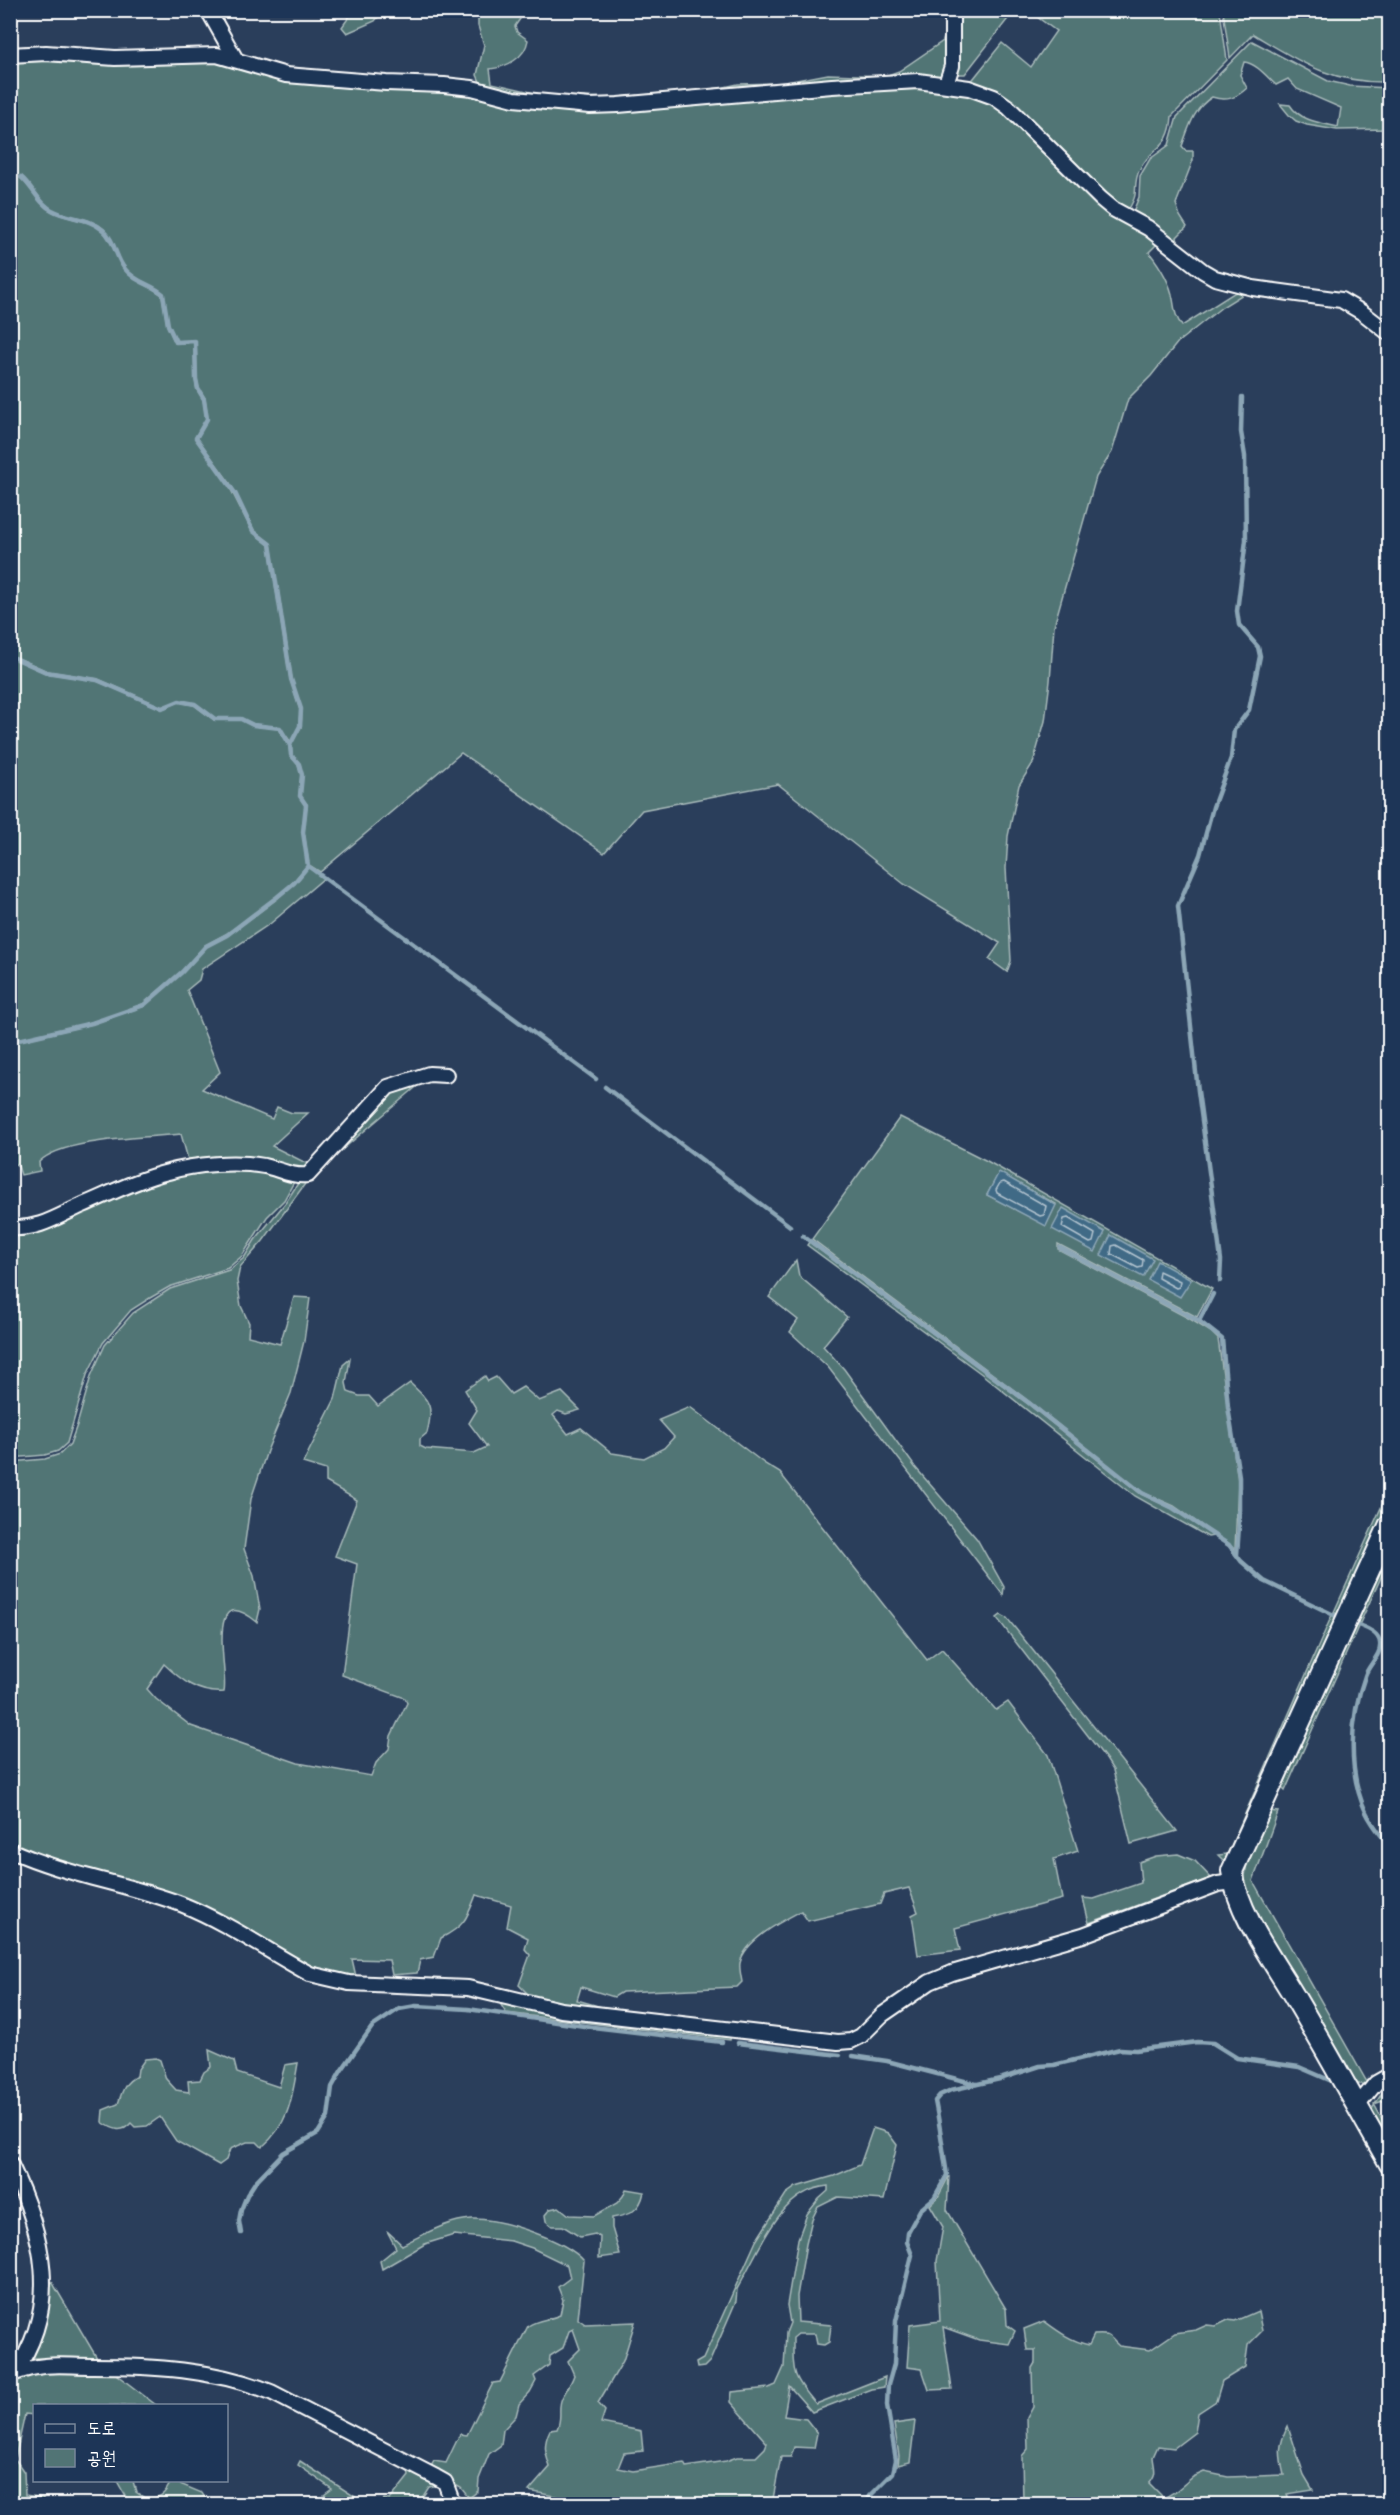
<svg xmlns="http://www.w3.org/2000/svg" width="1400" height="2515" font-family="Dekko,'Poor Story',sans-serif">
<rect width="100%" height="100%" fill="#2a3e5b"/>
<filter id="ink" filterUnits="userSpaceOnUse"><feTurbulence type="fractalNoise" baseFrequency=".0167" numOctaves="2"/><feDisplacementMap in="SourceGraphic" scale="12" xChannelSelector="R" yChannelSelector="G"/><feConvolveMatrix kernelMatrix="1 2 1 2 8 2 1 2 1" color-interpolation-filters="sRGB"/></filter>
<g filter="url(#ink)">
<g fill="#517475" stroke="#a8baba" stroke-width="1.5" fill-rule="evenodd">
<polygon points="354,10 383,10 383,11 375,21 347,33 342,27"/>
<path d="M 478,11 L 490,11 L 495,15 L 501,11 L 518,11 L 522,16 L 515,26 L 517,32 L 528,40 C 525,58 507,67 490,69 L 492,83 L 548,96 L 610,98 L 720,88 L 738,84 L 781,83 L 828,74 L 885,76 L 899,71 L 943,41 L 947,23 L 944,11 L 948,11 L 950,23 L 944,79 L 630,101 L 541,100 L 482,86 L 477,75 L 484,45 L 478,26 Z"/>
<polygon points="955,11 1014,11 965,74 958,74 959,59"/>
<path d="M 1029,11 L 1220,11 L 1227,60 L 1172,116 C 1170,151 1151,145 1139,171 C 1135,179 1136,186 1135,195 C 1134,201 1130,207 1127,212 L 970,83 L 1002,43 L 1031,67 L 1056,31 Z"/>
<path d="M 1223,11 L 1389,11 L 1389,82 C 1332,84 1300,62 1253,34 L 1230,58 Z"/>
<path d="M 1252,41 L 1328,81 L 1350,86 L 1389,88 L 1389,129 L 1337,130 L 1307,125 L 1296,121 L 1289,115 L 1280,104 L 1290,105 C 1300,121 1321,123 1338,127 L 1341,108 L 1297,89 L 1288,79 L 1276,85 C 1267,77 1256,63 1244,62 L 1240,75 L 1247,88 C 1236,98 1227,102 1212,97 C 1194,108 1189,127 1182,146 L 1186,151 L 1193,151 L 1193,160 L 1176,204 L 1180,216 L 1187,227 L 1177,237 L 1179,248 L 1132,214 L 1139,197 L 1140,176 L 1150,159 L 1169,145 L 1177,117 Z"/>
<path d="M 217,58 L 444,88 L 537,106 L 832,89 L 945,87 L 992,100 L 1159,242 L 1149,252 C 1160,266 1170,281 1173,299 C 1175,311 1175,316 1182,326 L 1240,289 L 1248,291 L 1222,307 L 1178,342 L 1151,376 L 1128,399 L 1112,452 L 1096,477 L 1054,626 L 1050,681 L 1045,721 L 1033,763 L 1019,785 L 1008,836 L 1006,868 L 1011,961 L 1007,972 L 989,959 L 1000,943 L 904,884 L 778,784 L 642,810 L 604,853 L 461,753 L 320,872 L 309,865 L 304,832 L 307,804 L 300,796 L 303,775 L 300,764 L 292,754 L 291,745 L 301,727 L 302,709 L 292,679 L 271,544 L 254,530 L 230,483 L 197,438 L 208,419 L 205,398 L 199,389 L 197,379 L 196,341 L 176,341 L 168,325 L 164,294 C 152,284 136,281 126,269 C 115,257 116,240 104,229 C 89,216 69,218 52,210 C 40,203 33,185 21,176 L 20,178 C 32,187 37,201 48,209 C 64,221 89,217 104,232 C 114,242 115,258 124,269 C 134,282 150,285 162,295 L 167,325 L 175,343 L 194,342 L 195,379 L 197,390 L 203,399 L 206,419 L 195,438 L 228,484 L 252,531 L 269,545 L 290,679 L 300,710 L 299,726 L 291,742 L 280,728 L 253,724 L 241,718 L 215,718 L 195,703 L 179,701 L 162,707 L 98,679 L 47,671 L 11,655 L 10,59 Z"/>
<polygon points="10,657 46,673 97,681 162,709 179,702 194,705 214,720 241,720 253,726 280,729 289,745 290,755 298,765 301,775 299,796 305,805 303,832 307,866 293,882 277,897 226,934 205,945 182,971 143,1004 92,1023 11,1041"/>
<path d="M 308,867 L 324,878 L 271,923 L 202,969 L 199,980 L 187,990 L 220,1072 L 202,1089 L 272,1119 L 277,1107 L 292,1113 L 308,1113 L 272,1146 L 312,1166 L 308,1170 L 189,1163 L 181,1134 C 146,1138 63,1138 39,1162 L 40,1171 L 21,1175 L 18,1166 L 11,1161 L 10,1043 L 92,1024 L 144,1006 L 183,972 L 206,947 L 227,936 L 278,898 Z"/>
<path d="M 428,1077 L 310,1177 L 263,1241 L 240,1267 L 237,1281 L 241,1306 L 249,1323 L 248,1336 L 280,1344 L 294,1297 L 310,1298 L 304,1341 L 291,1393 L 267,1451 L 251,1499 L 244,1549 L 254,1576 L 260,1609 L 257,1622 C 203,1578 229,1674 224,1692 C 198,1694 181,1680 164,1664 L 147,1689 L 156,1699 L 191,1726 L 298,1763 L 371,1776 L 376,1763 L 389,1749 L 391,1736 L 407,1703 L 405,1698 L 342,1675 L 357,1564 L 335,1556 L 357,1500 L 326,1482 L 326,1470 L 303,1463 L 335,1399 L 343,1365 L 350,1359 L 346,1383 L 348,1392 L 359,1396 L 369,1396 L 378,1406 L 410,1383 C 430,1402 434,1405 427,1433 L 420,1439 L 420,1446 L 426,1449 L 474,1453 L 487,1447 L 469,1423 L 477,1410 L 465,1390 L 485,1376 L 488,1381 L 496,1377 L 511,1394 L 523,1387 L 539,1401 L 562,1392 L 580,1410 L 566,1414 L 558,1411 L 553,1415 L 568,1434 L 581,1428 L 612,1453 L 644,1458 L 664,1448 L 674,1437 L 659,1420 L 690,1407 L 765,1464 L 780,1473 L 927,1660 L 942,1649 L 996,1710 L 1008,1702 L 1048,1755 L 1078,1851 L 1054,1859 L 1062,1899 L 955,1928 L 960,1950 L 918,1955 L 912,1915 L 918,1912 L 909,1888 L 884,1894 L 880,1904 L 808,1921 L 801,1911 C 782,1921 745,1940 740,1963 C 739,1968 741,1976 742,1982 L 737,1987 L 622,1992 L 614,1997 L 581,1987 L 577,2000 L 609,2009 L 610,2014 L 537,2003 L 519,1985 L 530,1955 L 525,1949 L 528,1938 L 507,1927 L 511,1905 L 476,1895 C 467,1918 465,1926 441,1938 L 434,1957 L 420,1960 L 417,1973 L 392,1975 L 389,1960 L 352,1959 L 357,1981 L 328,1976 L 209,1914 L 11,1847 L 11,1462 L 45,1459 L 60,1454 L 70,1444 L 77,1425 L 91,1376 L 105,1345 L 133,1313 L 170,1289 L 229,1270 L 244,1258 L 255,1240 L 286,1202 L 302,1177 L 391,1089 Z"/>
<path d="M 900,1117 L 987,1161 L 1212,1289 L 1197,1317 L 1058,1244 L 1058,1249 L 1190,1319 L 1211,1332 L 1218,1339 L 1238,1481 L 1235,1549 L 1174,1506 L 1142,1492 L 1030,1402 L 812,1239 ZM 999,1173 L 1056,1204 L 1046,1225 L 987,1195 Z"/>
<polygon points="232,1167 296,1178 284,1200 267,1217 242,1256 228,1268 169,1287 150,1298 131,1310 103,1343 87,1375 67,1443 58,1451 45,1455 11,1458 11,1230 155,1178"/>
<polygon points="809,1242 1028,1404 1141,1494 1173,1509 1213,1536 1208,1537 1135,1496 983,1375 807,1245"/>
<polygon points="796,1260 799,1276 847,1317 823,1346 844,1369 915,1467 977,1539 1004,1587 1003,1595 828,1367 790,1332 798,1320 769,1297"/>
<polygon points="1389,1490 1389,1509 1228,1860 1224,1861 1218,1855 1227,1854 1231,1846 1332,1615 1339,1616 1334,1612"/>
<polygon points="1389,1544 1389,1560 1360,1623 1354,1623 1358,1627 1285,1791 1281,1787"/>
<polygon points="1001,1615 1007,1618 1177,1831 1131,1844 1113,1770 1106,1759 997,1618"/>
<polygon points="1268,1811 1278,1812 1253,1881 1368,2084 1352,2084 1252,1907 1245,1889 1245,1877 1247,1862"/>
<polygon points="1178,1854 1195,1861 1211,1878 1089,1923 1083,1898 1094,1899 1141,1883 1139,1862 1156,1856"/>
<polygon points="496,1997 731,2032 730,2040 506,2013"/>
<path d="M 209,2050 L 234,2061 L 237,2073 L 279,2087 L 285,2065 L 298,2063 C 292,2097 290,2123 262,2147 L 257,2142 L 247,2142 L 230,2149 L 226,2160 L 219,2165 L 176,2141 L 160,2117 L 147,2126 L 135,2127 L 131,2123 C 122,2134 112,2129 102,2122 L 103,2110 L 118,2104 C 122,2092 124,2082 137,2076 L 138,2069 L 145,2059 L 156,2058 L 160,2060 L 166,2079 L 176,2090 L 189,2092 L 188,2081 L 200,2080 L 204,2072 L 211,2067 Z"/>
<polygon points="1389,2089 1389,2099 1374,2104 1389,2132 1389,2146 1370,2112 1384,2090"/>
<path d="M 873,2128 L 888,2133 L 897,2145 L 884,2200 L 838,2197 L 818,2207 L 812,2219 L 806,2244 L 797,2296 L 798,2322 L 831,2325 L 829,2342 L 824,2345 L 817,2344 L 815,2334 L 798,2334 L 793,2338 C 793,2374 792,2376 816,2404 L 885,2377 L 884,2387 L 872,2389 L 812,2412 L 789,2386 L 784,2416 L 806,2419 L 817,2433 L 814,2448 L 794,2447 L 791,2457 L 781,2457 L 772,2504 L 594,2504 L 529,2491 L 550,2467 C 545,2453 543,2444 550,2430 L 557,2429 C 563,2416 557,2409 562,2398 C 566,2390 571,2384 574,2375 L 568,2361 L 580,2349 L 573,2329 L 569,2331 L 563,2348 L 550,2356 L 549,2365 L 534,2376 L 536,2381 L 530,2392 L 519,2404 L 516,2416 L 503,2430 L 501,2445 L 489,2454 L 479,2479 L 478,2491 L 469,2498 L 461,2488 L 429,2470 L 434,2461 L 446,2463 L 460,2434 L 467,2435 L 493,2383 L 500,2382 L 528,2326 C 538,2319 549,2320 560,2315 L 563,2300 L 558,2287 L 570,2278 L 567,2265 L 532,2248 L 511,2241 L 454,2235 L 425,2244 L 382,2269 L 380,2261 L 396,2248 L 387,2231 L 402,2245 C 423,2235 448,2220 472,2219 C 500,2218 566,2240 584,2261 L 578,2319 L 585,2324 L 635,2322 L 623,2361 L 598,2403 L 605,2411 L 601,2423 L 641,2431 L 643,2451 L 624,2453 L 618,2468 L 633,2471 L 684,2463 L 686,2467 L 726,2461 L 737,2457 L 756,2457 L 765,2448 L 767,2443 L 731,2402 L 732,2392 L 769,2388 L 776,2385 L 784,2367 L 786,2333 L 790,2323 L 787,2305 L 798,2239 L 807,2214 L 819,2199 L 828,2191 L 828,2186 C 779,2190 759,2252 737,2289 L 736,2301 L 710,2361 L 704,2367 L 697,2368 L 696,2363 L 703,2359 L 756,2241 L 786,2194 L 796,2187 L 834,2176 L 860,2165 Z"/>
<polygon points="949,2176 947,2210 1006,2309 1007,2325 1015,2331 1009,2344 979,2340 943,2327 952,2389 929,2390 922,2369 907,2367 910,2325 940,2321 937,2261 943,2227 930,2205 938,2197"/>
<path d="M 626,2189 L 644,2192 C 640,2211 630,2215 612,2218 L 612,2228 L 620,2255 L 599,2258 L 600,2237 L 595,2234 L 580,2237 L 563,2226 L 552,2226 L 546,2221 L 545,2215 L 550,2209 L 559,2207 L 569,2215 L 594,2216 L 617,2203 L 623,2196 Z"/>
<polygon points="49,2280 51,2280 97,2358 31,2358"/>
<path d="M 1258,2311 L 1262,2331 L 1248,2345 L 1245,2367 L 1222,2381 L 1216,2401 L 1198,2413 L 1195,2432 L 1174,2448 L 1158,2446 L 1153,2457 C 1154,2469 1158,2473 1149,2483 L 1162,2496 L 1149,2504 L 1018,2504 L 1023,2501 L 1022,2456 L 1028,2449 L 1027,2418 L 1033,2407 L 1032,2368 L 1035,2363 L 1035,2350 L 1027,2350 L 1024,2329 L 1044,2321 C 1059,2332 1071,2341 1089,2345 L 1094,2335 C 1113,2334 1107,2336 1119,2346 L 1150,2350 L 1175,2333 L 1196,2330 L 1207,2325 L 1216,2326 L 1228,2320 L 1235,2321 Z"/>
<polygon points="29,2371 113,2372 156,2405 34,2406 34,2415 25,2414 15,2459 24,2472 25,2495 43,2498 43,2504 11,2504 11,2382"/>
<polygon points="915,2421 910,2462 898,2465 899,2456 894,2424"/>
<path d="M 1288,2426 L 1304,2475 L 1313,2490 L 1287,2494 L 1291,2504 L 1154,2504 L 1176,2491 L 1193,2477 L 1204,2472 L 1228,2477 L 1284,2475 C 1279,2454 1278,2446 1288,2426 Z"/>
<polygon points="300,2461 366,2504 336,2504 324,2495 332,2489 298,2465"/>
<polygon points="407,2465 443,2484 429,2487 418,2504 382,2504 384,2499 390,2500 409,2476"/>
<path d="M 117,2481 L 133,2481 L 136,2492 L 146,2499 C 161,2498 165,2495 171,2481 L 173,2481 L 202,2493 L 209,2504 L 130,2504 Z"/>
</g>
<g fill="#3f6a86" stroke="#8ca6b6" stroke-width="1.5">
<polygon points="999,1172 1056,1205 1046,1226 987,1195"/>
<polygon points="1063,1208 1105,1232 1095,1252 1052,1229"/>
<polygon points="1111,1235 1153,1259 1143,1277 1101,1255"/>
<polygon points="1157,1261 1191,1280 1180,1297 1148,1280"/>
</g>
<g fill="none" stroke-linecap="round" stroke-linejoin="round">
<g stroke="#b2c3cf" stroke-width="1.5">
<polygon points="1004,1182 1046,1206 1044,1215 1040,1216 997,1193 996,1190 1000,1183"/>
<polygon points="1068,1218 1095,1234 1093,1242 1090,1243 1062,1227 1064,1219"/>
<polygon points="1116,1245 1143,1260 1142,1267 1138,1268 1111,1254 1112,1246"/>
<polygon points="1159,1271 1180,1281 1179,1287 1176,1288 1158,1278"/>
</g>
<g stroke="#8ca6b6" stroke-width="4.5">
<polyline points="10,656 46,672 97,680 162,708 179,701 195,704 215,719 241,719 253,725 280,728 290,745"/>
<polyline points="308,866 596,1079"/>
<path d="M 10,1042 L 92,1023 L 144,1005 L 182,972 L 206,946 L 227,935 L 277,897 L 294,883 L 308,866 L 303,832 L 306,805 L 300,796 L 302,775 L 299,764 L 291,755 L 290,745 L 300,726 L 301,709 L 291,679 L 270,544 L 253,531 L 235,493 L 196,438 L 207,419 L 204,399 L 198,389 L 196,379 L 195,341 L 176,342 L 168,325 L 163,294 C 151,284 135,282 125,269 C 115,257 115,240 103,230 C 88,217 68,219 52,210 C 39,204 32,186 21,177"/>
<polyline points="605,1087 790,1226"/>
<polyline points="803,1236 1029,1403 1142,1493 1173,1508 1229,1545 1241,1561 1264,1581 1338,1617"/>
<polyline points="1060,1248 1199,1321 1222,1339 1228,1407 1239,1476 1239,1526 1237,1555"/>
<polyline points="1220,1281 1221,1260 1198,1091 1178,906 1200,855 1213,807 1231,758 1234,730 1249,710 1260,656 1258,647 1239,625 1237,611 1246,540 1245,456 1241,432 1242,397"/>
<polyline points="1199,1321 1213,1294"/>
<path d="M 1356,1624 C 1365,1628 1379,1632 1380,1643 C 1382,1655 1368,1665 1365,1676 C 1350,1717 1347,1772 1366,1812 C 1372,1825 1382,1836 1390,1847"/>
<polyline points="738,2043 840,2055"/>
<polyline points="853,2056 887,2061 976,2084"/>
<polyline points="1388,2088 1390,2088"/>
<polyline points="241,2233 239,2221 241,2210 247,2195 256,2181 283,2153 318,2133 328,2117 332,2087 341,2071 372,2027 399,2009 416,2006 468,2009 584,2026 722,2042"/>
<path d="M 868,2502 L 869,2497 L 893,2473 L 896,2460 L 887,2405 L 888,2385 L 894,2364 L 896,2321 L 912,2255 L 907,2242 L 908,2232 L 920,2210 L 934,2198 L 947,2175 C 943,2150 940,2126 935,2101 L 940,2095 L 951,2090 L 1000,2079 L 1040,2066 L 1054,2065 L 1120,2049 L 1136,2050 L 1197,2042 L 1213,2043 L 1237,2058 L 1299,2067 L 1334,2082"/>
</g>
<g stroke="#fff" stroke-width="18">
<g id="street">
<polyline points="208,10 235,58"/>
<polyline points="10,55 46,53 115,58 217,55 286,75 386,83 444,85 472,88 514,99 590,106 618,105 832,86 918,81 969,88 994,97 1008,107 1101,199 1113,209 1148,228 1203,271 1215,278 1253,288 1341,300 1363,313 1390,334"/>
<polyline points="946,84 952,66 952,10"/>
<path d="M 10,1228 C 39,1230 58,1216 83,1205 C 111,1193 139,1179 168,1172 C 196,1164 235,1161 264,1166 C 279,1169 292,1177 308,1175 L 388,1087 L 429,1074 L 446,1075"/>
<path d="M 10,1850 C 65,1875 125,1883 181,1904 C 226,1922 268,1951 310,1974 L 349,1983 L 468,1988 L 561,2010 L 838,2042 L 851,2041 L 861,2036 L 882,2015 L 930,1982 L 952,1973 L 1083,1935 L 1218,1884 L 1233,1882"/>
<polyline points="1358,2105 1376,2083 1390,2075"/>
<path d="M 10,2163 C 43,2232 62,2306 14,2373"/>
<path d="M 15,2373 C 46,2362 60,2366 92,2366 C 153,2366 213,2369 271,2392 L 436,2477 L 445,2482 L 453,2504"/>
</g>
</g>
<g stroke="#fff" stroke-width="24">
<path id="secondary" d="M 1390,1524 L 1232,1871 C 1238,1915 1275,1963 1297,2001 C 1329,2055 1359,2110 1390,2164"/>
</g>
<use href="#street" stroke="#1d3557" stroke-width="14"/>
<use href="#secondary" stroke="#1d3557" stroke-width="20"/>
</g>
</g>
<rect width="1400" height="2515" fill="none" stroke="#1d3557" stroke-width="36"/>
<rect x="18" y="18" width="1364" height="2479" fill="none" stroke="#fff" stroke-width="2" filter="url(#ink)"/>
<rect x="33" y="2404" width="195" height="78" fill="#1d3557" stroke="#77869a" stroke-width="1.5"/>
<rect x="45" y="2424" width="30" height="9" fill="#1d3557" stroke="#77869a" stroke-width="1.5"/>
<text x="87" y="2434" font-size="18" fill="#ffffff">도로</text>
<rect x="45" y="2449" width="30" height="18" fill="#517475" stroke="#77869a" stroke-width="1.5"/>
<text x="87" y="2464" font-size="18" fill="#ffffff">공원</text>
</svg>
